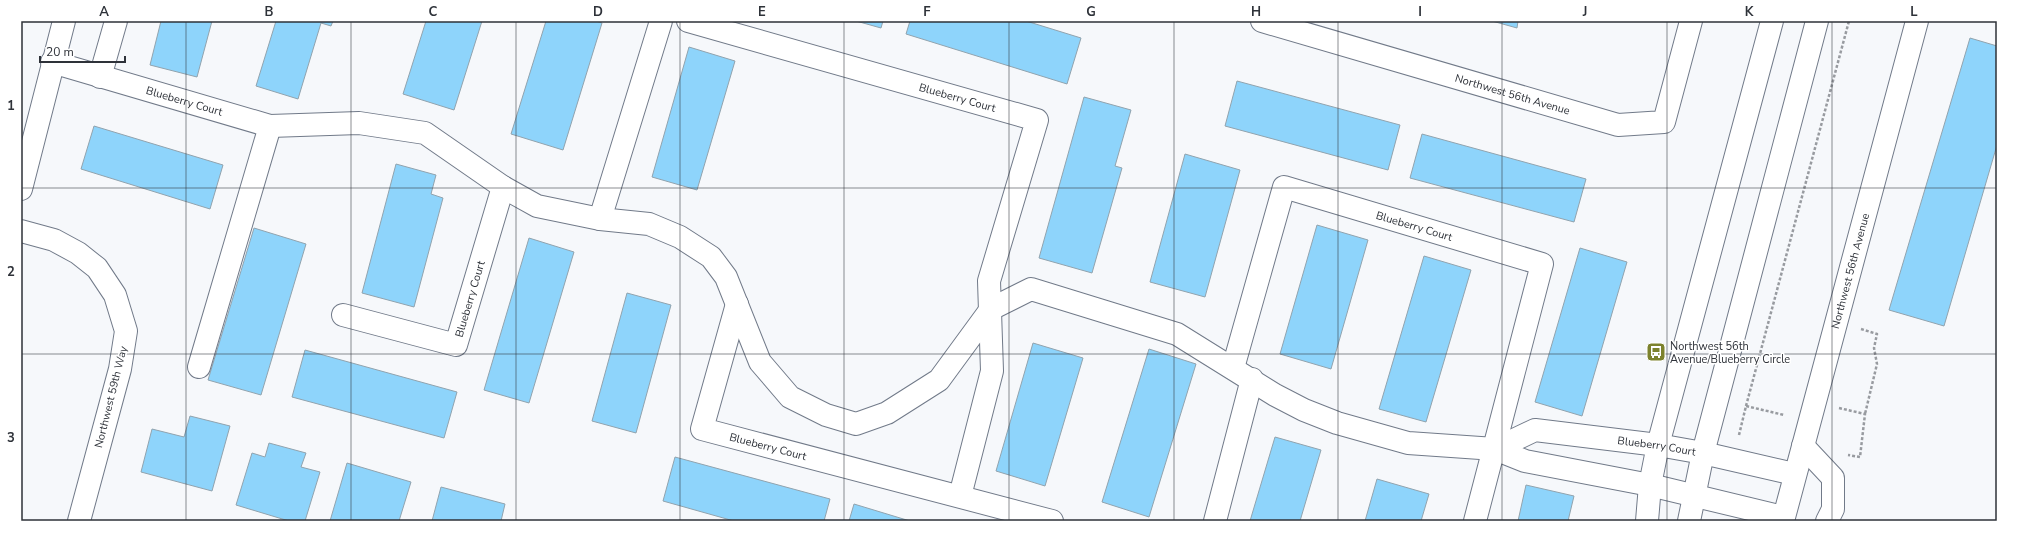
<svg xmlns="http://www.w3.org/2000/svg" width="2018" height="542" font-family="'Nunito Sans',sans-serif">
<rect width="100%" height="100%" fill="#f6f8fb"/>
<g fill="#8ed4fb" stroke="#91a3ae">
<polygon points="161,21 212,21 197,77 150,65"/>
<polygon points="276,21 333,21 331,26 321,23 298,99 256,86"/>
<polygon points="426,21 482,21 454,110 403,94"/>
<polygon points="546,21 596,21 602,23 563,150 511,134"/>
<polygon points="856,21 883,21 881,28"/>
<polygon points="910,21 1026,21 1081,38 1067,84 906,34"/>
<polygon points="1492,21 1518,21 1517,28"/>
<polygon points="1970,38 1997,46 1997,145 1944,326 1889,310"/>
<polygon points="689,47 735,61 697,190 652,177"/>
<polygon points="1237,81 1400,125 1388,170 1225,126"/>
<polygon points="1084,97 1131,110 1115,166 1122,168 1092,273 1039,258"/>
<polygon points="94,126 223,165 210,209 81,169"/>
<polygon points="1422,134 1586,179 1574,222 1410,178"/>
<polygon points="1185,154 1240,170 1205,297 1150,282"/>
<polygon points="396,164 436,175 431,194 443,198 414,307 362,293"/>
<polygon points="1317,225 1368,240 1331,369 1280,354"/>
<polygon points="254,228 306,244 261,395 208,380"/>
<polygon points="529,238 574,252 529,403 484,390"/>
<polygon points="1580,248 1627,262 1582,416 1535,402"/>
<polygon points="1424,256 1471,270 1426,422 1379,409"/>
<polygon points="627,293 671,305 636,433 592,421"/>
<polygon points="1033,343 1083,358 1045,486 996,471"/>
<polygon points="1149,349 1196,364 1149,517 1102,502"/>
<polygon points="305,350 457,392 444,438 292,397"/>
<polygon points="190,416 230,426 212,491 141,472 152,429 184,437"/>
<polygon points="1275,437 1321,450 1300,521 1250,521"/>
<polygon points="269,443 306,453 301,467 320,472 305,521 289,521 236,505 252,453 265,457"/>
<polygon points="675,457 830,499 824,521 734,521 663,501"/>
<polygon points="347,463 411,482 399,521 330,521"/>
<polygon points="1377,479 1429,494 1421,521 1365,521"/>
<polygon points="1526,485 1574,496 1568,521 1518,521"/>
<polygon points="441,487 505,504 501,521 432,521"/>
<polygon points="854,504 910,521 849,521"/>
</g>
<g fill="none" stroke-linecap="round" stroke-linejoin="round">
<g stroke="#717a89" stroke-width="24">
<g id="street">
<path id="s1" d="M 688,21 L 1037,120 L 989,281 L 992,371 L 960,496"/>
<path id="s2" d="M 1262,21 L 1618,125 L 1664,122 L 1691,21"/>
<path id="s3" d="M 52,62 L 270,126 L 359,123 L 425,133 L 503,187 L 537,206 L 600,219 L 649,224 L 680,237 L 711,257 L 726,277 L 760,362 L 790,397 L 826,415 L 856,424 L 887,413 L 939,380 L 991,309 L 1031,289 L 1177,334 L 1275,395 L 1304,410 L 1337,423 L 1408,443 L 1495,449 L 1525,461 L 1650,485 L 1783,517"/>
<polyline points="100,77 116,21"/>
<polyline points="21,189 64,21"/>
<polyline points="600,219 661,21"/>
<polyline points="21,231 54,240 78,253 97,268 115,295 126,331 120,369 79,521"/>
<path id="s4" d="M 737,304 L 702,429 L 1052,521"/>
<path id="s5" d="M 343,315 L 456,345 L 503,187"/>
<polyline points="199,367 270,126"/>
<path id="s6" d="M 1233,368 L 1284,187 L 1542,264 L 1475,521"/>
<polyline points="1803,446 1833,478 1833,509 1827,521"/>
<path id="s7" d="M 1495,449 L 1535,430 L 1658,445 L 1703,453 L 1794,474"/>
<polyline points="1215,521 1252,379"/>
<path id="s8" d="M 1783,521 L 1917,21"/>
</g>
</g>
<g stroke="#717a89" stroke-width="24">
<g id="secondary">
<polyline points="1647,521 1650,485 1658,445 1772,21"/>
<polyline points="1689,521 1703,453 1817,21"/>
</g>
</g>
<g stroke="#989ba0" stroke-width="2.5" stroke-dasharray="3 2" stroke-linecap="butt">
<polyline points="1861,329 1877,334 1874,348 1877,364 1865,414"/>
<polyline points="1746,406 1849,21"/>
<polyline points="1839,408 1865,414 1860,457 1848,455"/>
<polyline points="1739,435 1746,406 1784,415"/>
</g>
<use href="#street" stroke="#fff" stroke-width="22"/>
<use href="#secondary" stroke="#fff" stroke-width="22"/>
</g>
<path fill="none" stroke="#2e3239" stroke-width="1" stroke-opacity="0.55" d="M 186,21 L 186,521M 351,21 L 351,521M 516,21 L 516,521M 680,21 L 680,521M 844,21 L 844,521M 1009,21 L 1009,521M 1174,21 L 1174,521M 1338,21 L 1338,521M 1502,21 L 1502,521M 1667,21 L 1667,521M 1832,21 L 1832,521M 21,188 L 1997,188M 21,354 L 1997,354"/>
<defs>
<g id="bus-square" transform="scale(1)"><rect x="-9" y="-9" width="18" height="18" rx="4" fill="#7c822d" stroke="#fff"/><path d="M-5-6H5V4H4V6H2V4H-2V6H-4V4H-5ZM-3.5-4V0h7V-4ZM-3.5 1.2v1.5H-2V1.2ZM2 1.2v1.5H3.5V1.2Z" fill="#fff"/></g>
</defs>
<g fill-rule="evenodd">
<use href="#bus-square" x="1656" y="352"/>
</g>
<g text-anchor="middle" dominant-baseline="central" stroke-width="3" stroke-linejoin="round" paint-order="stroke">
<g font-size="11" fill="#2e3239" stroke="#fff">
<text stroke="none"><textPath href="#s2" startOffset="261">Northwest 56th Avenue</textPath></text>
<text stroke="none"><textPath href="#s1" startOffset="280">Blueberry Court</textPath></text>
<text stroke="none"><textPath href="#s3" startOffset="138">Blueberry Court</textPath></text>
<text stroke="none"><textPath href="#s6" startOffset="324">Blueberry Court</textPath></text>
<text stroke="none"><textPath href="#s8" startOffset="259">Northwest 56th Avenue</textPath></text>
<text stroke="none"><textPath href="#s5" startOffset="165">Blueberry Court</textPath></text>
<text transform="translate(111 397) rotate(-76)">Northwest 59th Way</text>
<text stroke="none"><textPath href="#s4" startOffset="198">Blueberry Court</textPath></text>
<text stroke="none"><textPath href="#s7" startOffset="167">Blueberry Court</textPath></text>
</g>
<g font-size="11" fill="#2e3239" stroke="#fff" text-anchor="start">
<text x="1670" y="346">Northwest 56th<tspan x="1670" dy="13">Avenue/Blueberry Circle</tspan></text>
</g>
</g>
<rect width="2018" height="542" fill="none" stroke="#ffffff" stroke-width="44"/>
<path d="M40 56v6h85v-6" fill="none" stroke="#2e3239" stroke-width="2"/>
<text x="46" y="56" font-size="12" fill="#2e3239" stroke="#ffffff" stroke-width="3" paint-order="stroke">20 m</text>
<rect x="22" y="22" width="1974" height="498" fill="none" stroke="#2e3239" stroke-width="1.5"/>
<g font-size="13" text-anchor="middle" font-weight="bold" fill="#2e3239">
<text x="104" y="16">A</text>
<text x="269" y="16">B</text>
<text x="433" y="16">C</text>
<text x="598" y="16">D</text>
<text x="762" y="16">E</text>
<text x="927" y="16">F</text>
<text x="1091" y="16">G</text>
<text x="1256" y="16">H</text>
<text x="1420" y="16">I</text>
<text x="1585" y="16">J</text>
<text x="1749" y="16">K</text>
<text x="1914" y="16">L</text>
<text x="11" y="110">1</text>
<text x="11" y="276">2</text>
<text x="11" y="442">3</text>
</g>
</svg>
